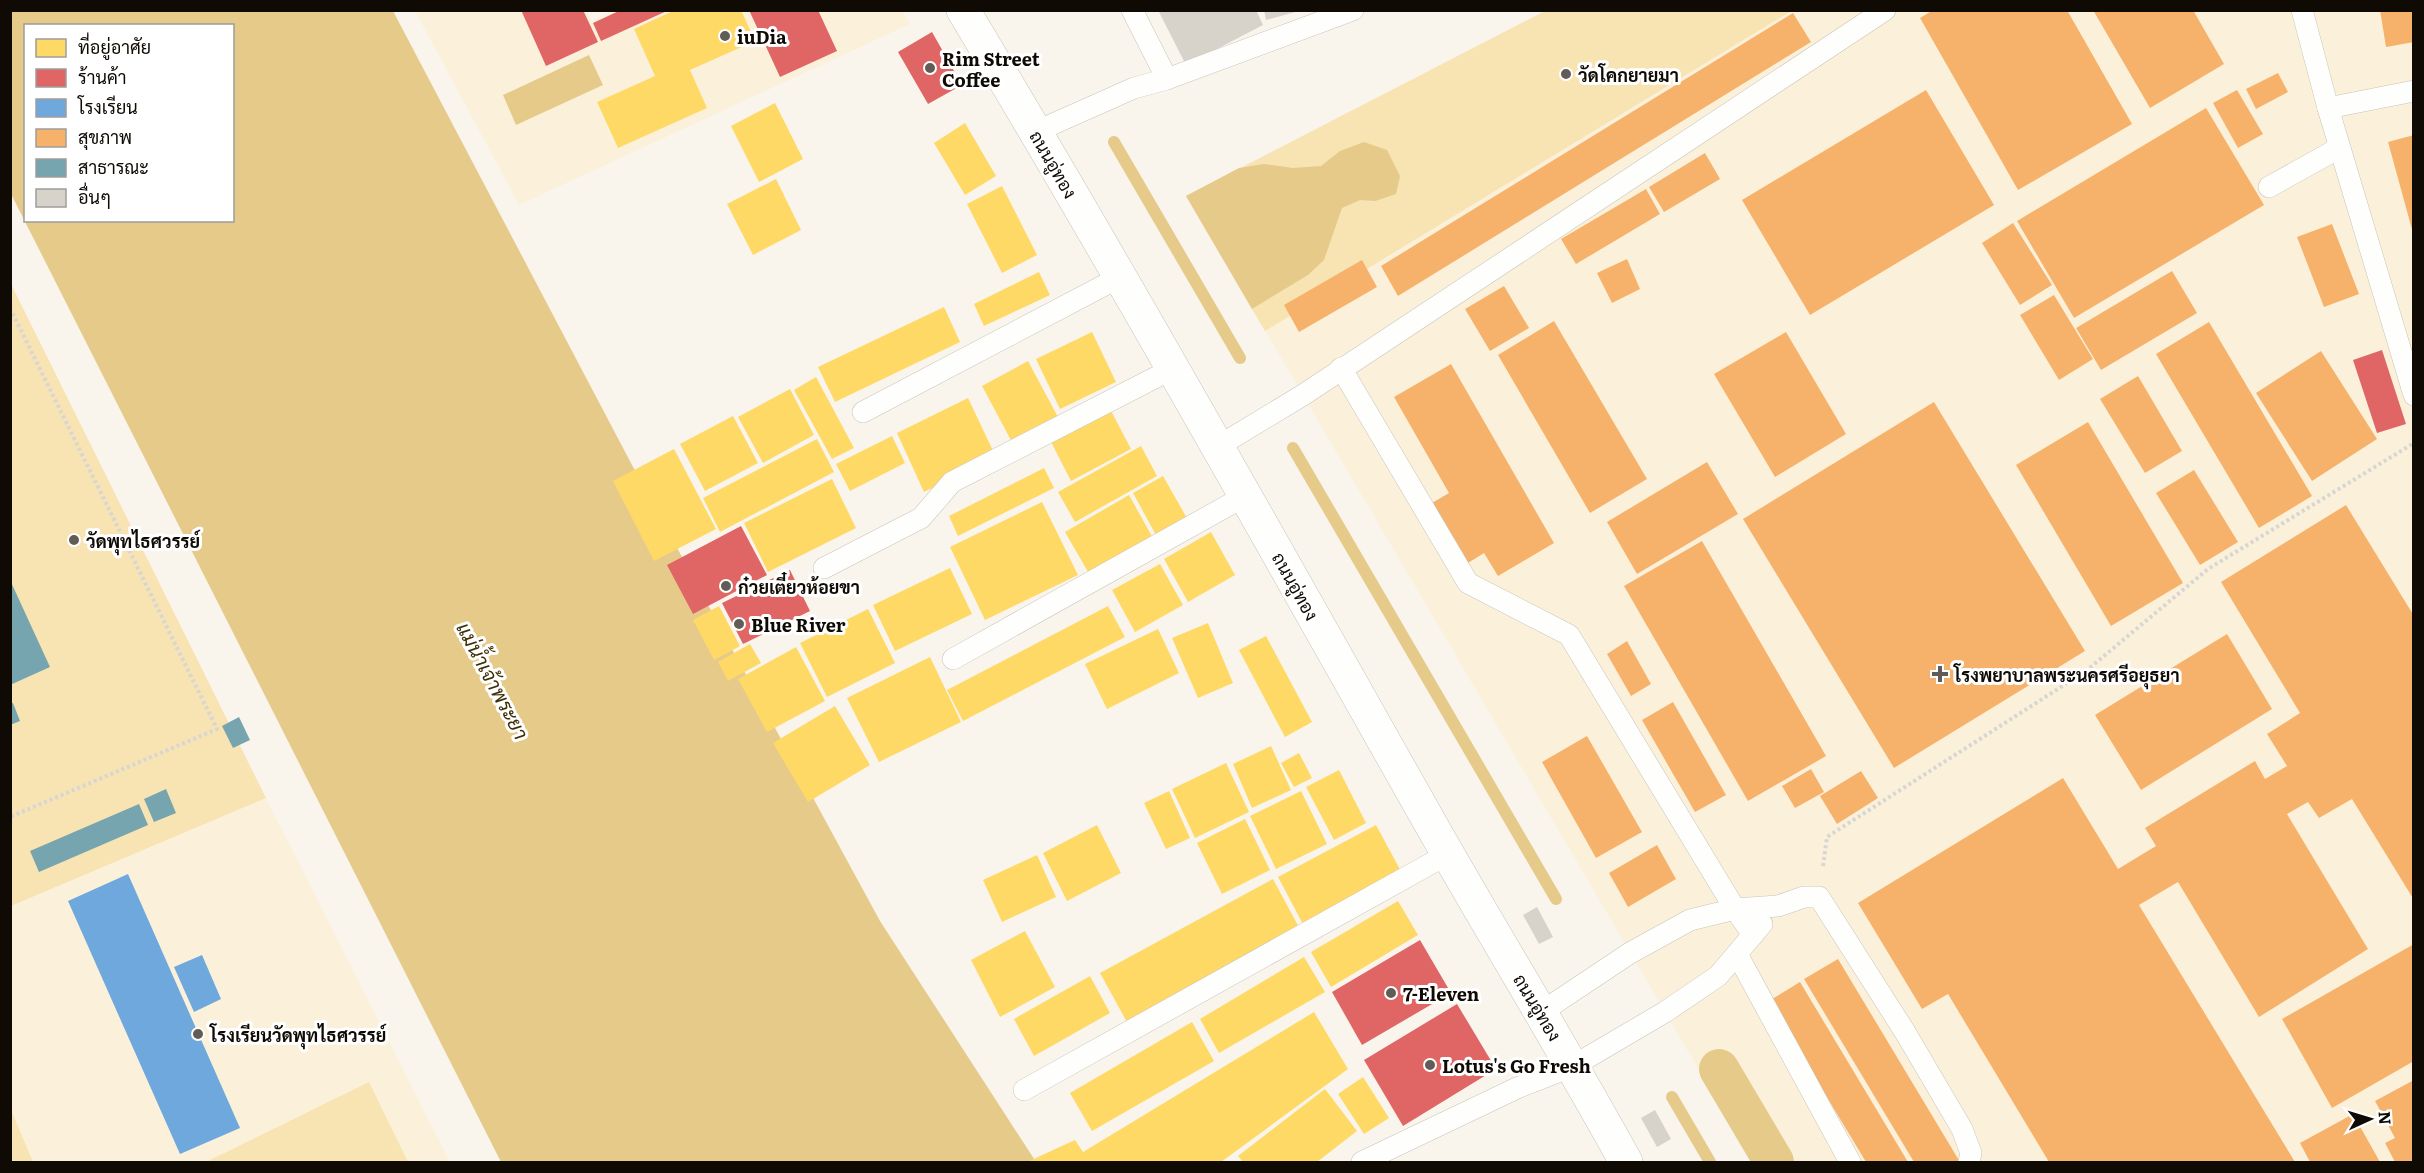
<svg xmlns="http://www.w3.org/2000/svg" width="2424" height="1173" font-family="Literata,Sarabun,serif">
<rect width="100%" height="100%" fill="#f9f5ed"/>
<g fill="#fbf1da">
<polygon points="615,10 902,10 910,24 519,205 415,11 587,11 592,21"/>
<polygon points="1545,11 2413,11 2413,1162 1753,1162 1186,196"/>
<polygon points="266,798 450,1162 11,1162 11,906"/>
</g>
<g fill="#f8e3b3">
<polygon points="1545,11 1791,11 1265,331 1186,196"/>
<polygon points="10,282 266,798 11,906 10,906"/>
<polygon points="369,1082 408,1162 206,1162"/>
<polygon points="11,1110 33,1162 11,1162"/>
</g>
<g fill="#e6ca8a" fill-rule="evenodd">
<path d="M 11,11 L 393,11 L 632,465 L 880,921 L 1036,1162 L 501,1162 L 11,194 ZM 26,26 L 232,26 L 232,220 L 26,220 Z"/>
<polygon points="589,55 603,85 516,125 503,95"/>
<polygon points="1364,142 1387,150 1400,176 1396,194 1375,201 1360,200 1342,208 1324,260 1308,275 1252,309 1186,196 1239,168 1264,164 1293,168 1321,166 1340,151"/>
</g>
<g fill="#ffd966">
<polygon points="675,10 741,10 755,41 690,70 707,108 618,148 597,102 655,76 634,29"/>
<polygon points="775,103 803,159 759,182 731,126"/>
<polygon points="965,123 996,176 965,195 934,143"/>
<polygon points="776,179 801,230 753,255 727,204"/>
<polygon points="1002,186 1037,255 1002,273 967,204"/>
<polygon points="1039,272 1050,295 984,326 974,304"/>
<polygon points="944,307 960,342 835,402 818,367"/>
<polygon points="1092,332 1116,382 1060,409 1036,359"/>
<polygon points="1028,361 1059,419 1013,444 982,386"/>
<polygon points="816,377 854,448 832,459 794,390"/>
<polygon points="790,389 814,435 763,463 738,417"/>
<polygon points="968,398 996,457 924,492 897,433"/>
<polygon points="1108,405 1131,449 1071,481 1048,436"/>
<polygon points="733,416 758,463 705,491 680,444"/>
<polygon points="892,436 905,463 850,491 836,464"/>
<polygon points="817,439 834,472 720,532 703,498"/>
<polygon points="1141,446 1157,476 1075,522 1058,492"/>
<polygon points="674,449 716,529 654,561 613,481"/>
<polygon points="1044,468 1054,488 958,536 949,516"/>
<polygon points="1163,476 1188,520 1157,537 1133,493"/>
<polygon points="832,479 856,528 768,572 744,523"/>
<polygon points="1129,495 1154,540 1091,577 1065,532"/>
<polygon points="1042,502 1078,575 985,620 950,547"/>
<polygon points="1211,532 1235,575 1188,602 1164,559"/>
<polygon points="1160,564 1183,605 1135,632 1112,590"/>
<polygon points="950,568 972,614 895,651 873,605"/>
<polygon points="719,606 740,646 714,660 693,620"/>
<polygon points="1108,606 1125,637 963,721 947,690"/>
<polygon points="868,609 895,663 827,697 800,643"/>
<polygon points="1208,623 1233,683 1198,698 1172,638"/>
<polygon points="1158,629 1179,673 1107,709 1085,664"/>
<polygon points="1266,636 1312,722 1285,737 1239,650"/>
<polygon points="750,644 761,663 728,681 718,662"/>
<polygon points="796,647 825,701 767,732 738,679"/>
<polygon points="930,657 961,722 879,762 847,698"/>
<polygon points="835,706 870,765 808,802 773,743"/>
<polygon points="1271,746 1291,790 1252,808 1233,764"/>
<polygon points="1299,753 1312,778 1294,787 1281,763"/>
<polygon points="1226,763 1249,812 1195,838 1172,789"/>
<polygon points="1339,770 1366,823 1334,840 1306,787"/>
<polygon points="1169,791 1190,838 1166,849 1144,803"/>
<polygon points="1301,791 1327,844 1276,869 1250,816"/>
<polygon points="1245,819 1270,870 1222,894 1197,843"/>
<polygon points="1097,825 1121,873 1067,901 1043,853"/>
<polygon points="1376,825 1403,875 1305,928 1278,877"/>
<polygon points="1037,855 1056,897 1002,922 983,880"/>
<polygon points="1273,879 1301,931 1128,1024 1100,973"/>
<polygon points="1398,901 1418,935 1331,987 1311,952"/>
<polygon points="1025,931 1055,987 1000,1017 971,960"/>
<polygon points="1304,957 1325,992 1219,1053 1200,1019"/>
<polygon points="1090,976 1110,1013 1034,1056 1014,1019"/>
<polygon points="1314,1012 1348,1069 1221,1162 1027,1162 1075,1140 1083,1152"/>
<polygon points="1192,1022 1214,1061 1092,1131 1070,1093"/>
<polygon points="1363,1077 1389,1118 1364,1134 1338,1094"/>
<polygon points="1325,1089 1357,1131 1317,1162 1243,1162 1238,1156"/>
</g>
<g fill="#e06666">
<polygon points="521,10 583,10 598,42 546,66"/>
<polygon points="621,10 669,10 601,41 593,23"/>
<polygon points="749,10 818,10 837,51 780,77"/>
<polygon points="932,32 962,85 928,104 898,52"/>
<polygon points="2382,350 2406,424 2377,433 2353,360"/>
<polygon points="741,526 767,575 693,614 667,565"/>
<polygon points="790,570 810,611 743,644 722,603"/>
<polygon points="1420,940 1451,993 1362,1045 1332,992"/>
<polygon points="1457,1004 1496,1069 1403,1126 1364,1060"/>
</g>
<g fill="#6fa8dc">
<polygon points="128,874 240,1128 180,1154 68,901"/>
<polygon points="202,955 221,999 194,1012 174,967"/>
</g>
<g fill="#f6b26b">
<polygon points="1933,10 2067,10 2132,124 2018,190 1920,18"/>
<polygon points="2093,10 2193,10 2224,64 2150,108"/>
<polygon points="2380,10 2414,10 2414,42 2386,47"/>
<polygon points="1793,13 1811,42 1398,296 1381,266"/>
<polygon points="2278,73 2288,92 2256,109 2246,89"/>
<polygon points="1926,90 1994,205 1810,315 1742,200"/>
<polygon points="2237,90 2263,134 2238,148 2213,103"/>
<polygon points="2206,108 2264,205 2074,318 2017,221"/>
<polygon points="2414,135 2414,233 2413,233 2388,142"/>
<polygon points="1705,153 1720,179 1664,212 1649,187"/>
<polygon points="1646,189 1660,214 1576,264 1561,239"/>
<polygon points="2013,223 2052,285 2020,305 1982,243"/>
<polygon points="2332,224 2359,294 2324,307 2297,237"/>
<polygon points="1627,259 1640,289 1612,303 1597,273"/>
<polygon points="1362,260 1377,287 1299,332 1284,305"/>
<polygon points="2172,271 2197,313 2101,370 2076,328"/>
<polygon points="1504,286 1529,328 1490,351 1465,309"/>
<polygon points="2054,295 2093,359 2059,380 2020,315"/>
<polygon points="1554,321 1647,479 1590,513 1498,355"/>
<polygon points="2209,322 2312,496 2259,528 2156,354"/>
<polygon points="1786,332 1846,434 1775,477 1714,374"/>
<polygon points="2321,351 2377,439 2312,481 2256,393"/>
<polygon points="1451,364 1554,543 1498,576 1484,553 1468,563 1432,503 1449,493 1394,397"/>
<polygon points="2138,376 2182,451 2145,473 2100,399"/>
<polygon points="1934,402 2085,651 1894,768 1743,519"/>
<polygon points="2088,422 2183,583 2111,626 2016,465"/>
<polygon points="1707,462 1738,514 1637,574 1607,522"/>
<polygon points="2194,470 2238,542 2200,565 2156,493"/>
<polygon points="2346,505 2414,616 2414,900 2352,799 2319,818 2308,802 2287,814 2368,949 2259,1017 2178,882 2139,905 2295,1162 2049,1162 1948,994 1922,1009 1858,903 2063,778 2118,869 2156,846 2145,828 2255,761 2265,779 2287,766 2267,734 2300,713 2221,582"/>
<polygon points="1702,541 1826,756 1748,801 1624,586"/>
<polygon points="2227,634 2272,709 2141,790 2095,715"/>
<polygon points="1627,641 1651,684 1631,696 1607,654"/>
<polygon points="1673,702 1726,795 1695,812 1642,720"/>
<polygon points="1587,736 1642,832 1596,858 1542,762"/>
<polygon points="1811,769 1824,792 1795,808 1782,786"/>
<polygon points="1861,771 1878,798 1837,824 1820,796"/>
<polygon points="1657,845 1676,879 1628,907 1609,873"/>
<polygon points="2414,944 2414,1061 2332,1108 2282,1019"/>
<polygon points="1838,959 1960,1162 1914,1162 1804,979"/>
<polygon points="1800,982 1908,1162 1866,1162 1769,1001"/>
<polygon points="2414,1080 2414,1162 2395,1162 2385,1143 2395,1138 2375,1101"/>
<polygon points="2353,1114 2380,1162 2310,1162 2300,1143"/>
</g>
<g fill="#76a5af">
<polygon points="10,580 50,667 10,685"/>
<polygon points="13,703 20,721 10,725 10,704"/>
<polygon points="239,717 250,740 233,748 222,726"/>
<polygon points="166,789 176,813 154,822 144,799"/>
<polygon points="139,804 148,825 39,872 30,851"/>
</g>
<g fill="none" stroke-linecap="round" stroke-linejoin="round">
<g stroke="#e6ca8a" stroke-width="12">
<polyline points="1114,142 1240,358"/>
<polyline points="1293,448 1556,899"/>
<polyline points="1672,1097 1710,1162"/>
</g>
<polyline stroke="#e6ca8a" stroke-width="40" points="1719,1069 1774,1162"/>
</g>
<g fill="#d7d3ca">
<polygon points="1158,10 1256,10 1263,25 1186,65"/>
<polygon points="1264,10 1299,10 1299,11 1266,20"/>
<polygon points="1537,907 1553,937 1539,944 1523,915"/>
<polygon points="1655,1110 1671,1139 1657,1147 1641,1118"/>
</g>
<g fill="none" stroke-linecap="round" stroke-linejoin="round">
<g stroke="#c8c4bb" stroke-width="22">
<g id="service">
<polyline points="1132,10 1167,79"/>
<polyline points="2302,10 2328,108 2414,395"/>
<polyline points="2328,108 2414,91"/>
<polyline points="1035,132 1134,88 1167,79 1353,10"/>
<polyline points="2269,187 2339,148"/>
<polyline points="1341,368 1468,583 1569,635 1735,909 1753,935"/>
<polyline points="863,412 1120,277"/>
<polyline points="1217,447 1303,395 1885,10"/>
<polyline points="824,568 921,518 952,482 1172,369"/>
<polyline points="953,659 1245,496"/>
<polyline points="1737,954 1850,1162"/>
<polyline points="1540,1013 1630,953 1690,920 1735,909 1778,906 1804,897 1819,897 1905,1032 1962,1129 1971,1153 1969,1162"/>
<polyline points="1024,1090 1448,854"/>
<polyline points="1362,1162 1517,1088 1573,1066 1665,1012 1718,976 1762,924"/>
</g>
</g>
<g stroke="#c8c4bb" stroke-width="34">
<path id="primary" d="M 963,10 C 1124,278 1276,550 1429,821 C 1494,936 1563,1047 1626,1162"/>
</g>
<g stroke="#d7d6d3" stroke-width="4" stroke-dasharray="3 3" stroke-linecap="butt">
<polyline points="10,308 217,729 10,817"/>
<polyline points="1823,866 1827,837 2086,671 2208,569 2414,443"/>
</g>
<use href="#service" stroke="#fefefc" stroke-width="21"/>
<use href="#primary" stroke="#fefefc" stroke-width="33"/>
</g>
<g fill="#615d56" stroke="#fff" stroke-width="2">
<circle cx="725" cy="36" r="6"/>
<circle cx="930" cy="68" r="6"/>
<circle cx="1566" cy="74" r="6"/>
<circle cx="74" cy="540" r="6"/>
<circle cx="726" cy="586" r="6"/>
<circle cx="739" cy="624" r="6"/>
<path d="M1937 665h6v6h6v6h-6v6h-6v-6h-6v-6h6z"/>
<circle cx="1391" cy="993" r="6"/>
<circle cx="198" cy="1034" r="6"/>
<circle cx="1430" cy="1065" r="6"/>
</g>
<g text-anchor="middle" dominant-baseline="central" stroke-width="6" stroke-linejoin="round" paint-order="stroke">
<g font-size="18" font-weight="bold" fill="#0f0b04" stroke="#fff" text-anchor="start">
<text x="737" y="36">iuDia</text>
<text x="942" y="58">Rim Street<tspan x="942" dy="21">Coffee</tspan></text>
<text x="1578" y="74">วัดโคกยายมา</text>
<text x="86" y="540">วัดพุทไธศวรรย์</text>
<text x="738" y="586">ก๋วยเตี๋ยวห้อยขา</text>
<text x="751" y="624">Blue River</text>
<text x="1954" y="674">โรงพยาบาลพระนครศรีอยุธยา</text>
<text x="1403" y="993">7-Eleven</text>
<text x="210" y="1034">โรงเรียนวัดพุทไธศวรรย์</text>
<text x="1442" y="1065">Lotus's Go Fresh</text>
</g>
<g font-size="18" fill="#0f0b04" stroke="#fff">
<text transform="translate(1054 164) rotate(60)">ถนนอู่ทอง</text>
<text transform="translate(1296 586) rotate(61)">ถนนอู่ทอง</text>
<text transform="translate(1538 1007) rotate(59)">ถนนอู่ทอง</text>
</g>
<g font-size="20" font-style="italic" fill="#3e2f06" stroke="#fff">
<text transform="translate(494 680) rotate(62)">แม่น้ำเจ้าพระยา</text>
</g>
</g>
<rect width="2424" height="1173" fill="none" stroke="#0f0b04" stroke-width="24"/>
<rect x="24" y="24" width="210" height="198" fill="#ffffff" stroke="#9f9d9b" stroke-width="1.5"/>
<rect x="36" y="39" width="30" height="18" fill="#ffd966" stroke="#9f9d9b" stroke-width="1.5"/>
<text x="78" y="54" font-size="18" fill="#0f0b04">ที่อยู่อาศัย</text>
<rect x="36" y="69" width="30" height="18" fill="#e06666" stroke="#9f9d9b" stroke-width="1.5"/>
<text x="78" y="84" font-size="18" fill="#0f0b04">ร้านค้า</text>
<rect x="36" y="99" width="30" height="18" fill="#6fa8dc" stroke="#9f9d9b" stroke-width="1.5"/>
<text x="78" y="114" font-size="18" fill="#0f0b04">โรงเรียน</text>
<rect x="36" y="129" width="30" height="18" fill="#f6b26b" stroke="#9f9d9b" stroke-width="1.5"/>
<text x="78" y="144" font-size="18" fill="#0f0b04">สุขภาพ</text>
<rect x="36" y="159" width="30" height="18" fill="#76a5af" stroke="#9f9d9b" stroke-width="1.5"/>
<text x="78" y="174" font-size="18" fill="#0f0b04">สาธารณะ</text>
<rect x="36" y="189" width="30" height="18" fill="#d7d3ca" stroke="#9f9d9b" stroke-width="1.5"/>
<text x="78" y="204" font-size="18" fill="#0f0b04">อื่นๆ</text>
<g transform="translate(2370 1119) rotate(86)" stroke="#ffffff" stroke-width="4.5" paint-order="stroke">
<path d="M0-4.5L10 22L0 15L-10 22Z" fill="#0f0b04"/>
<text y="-9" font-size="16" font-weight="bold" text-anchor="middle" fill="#0f0b04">N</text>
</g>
</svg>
